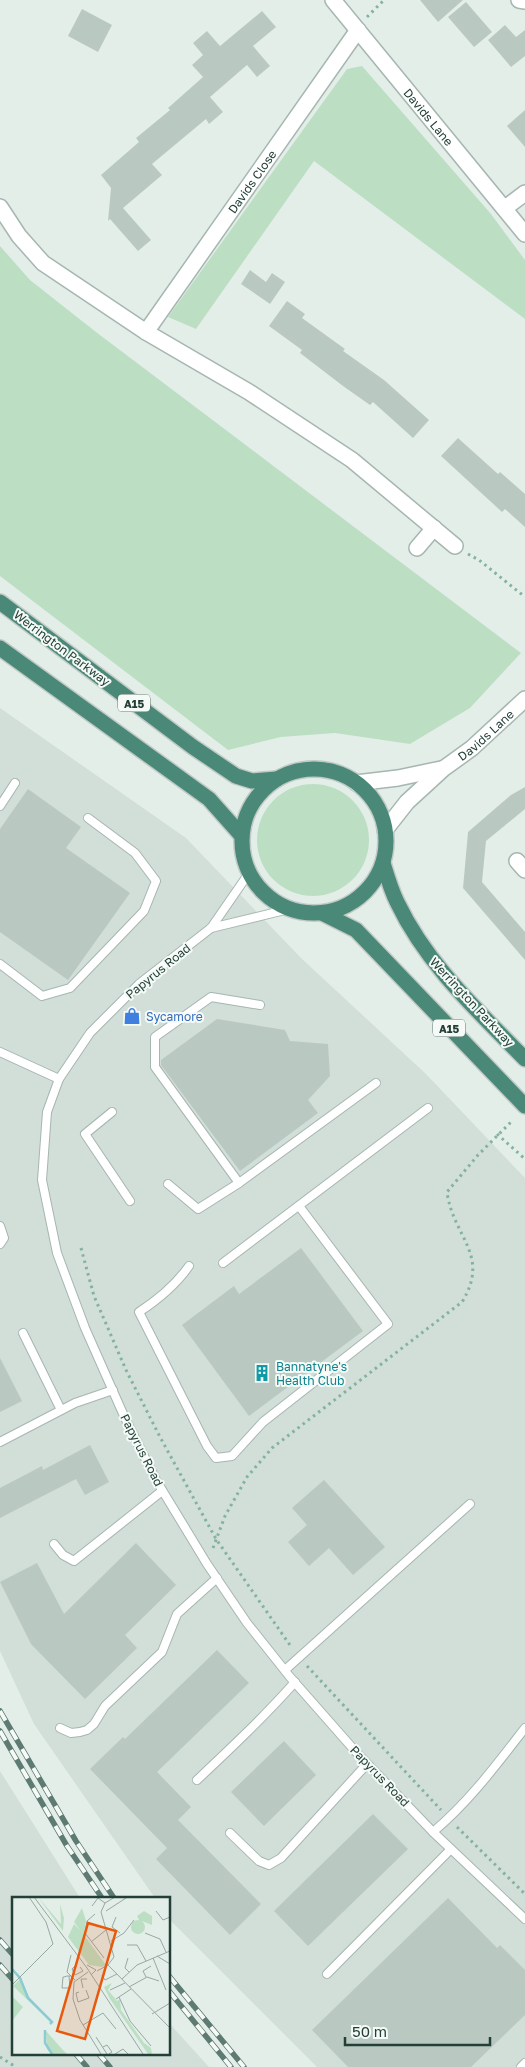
<svg xmlns="http://www.w3.org/2000/svg" width="525" height="2067" font-family="'Golos Text',sans-serif">
<rect width="100%" height="100%" fill="#e4eee9"/>
<g fill="#d2ded8">
<polygon points="0,708 186,838 301,958 426,1074 525,1178 525,2067 317,2067 171,1921 169,1918 169,1898 155,1898 34,1724 0,1651"/>
<polygon points="0,1771 80,1898 14,1898 14,2053 169,2053 169,2023 209,2067 0,2067"/>
</g>
<g fill="#bcdfc4">
<polygon points="362,66 491,214 525,260 525,319 314,161 196,329 168,317 347,69"/>
<polygon points="0,246 30,280 96,332 521,653 470,708 410,744 335,733 281,737 228,750 0,576"/>
<circle cx="313" cy="840" r="56"/>
</g>
<g fill="#b9c9c2">
<polygon points="420,0 463,0 438,22"/>
<polygon points="466,2 492,32 474,47 448,17"/>
<polygon points="82,9 112,25 98,52 68,36"/>
<polygon points="262,11 276,27 253,46 270,66 257,77 247,65 210,97 223,112 209,124 206,119 152,164 162,175 123,208 151,240 138,251 110,219 108,221 111,188 101,175 139,142 136,138 170,110 168,108 203,77 192,65 203,55 193,43 207,31 220,46"/>
<polygon points="505,25 516,37 525,30 525,56 511,67 488,40"/>
<polygon points="525,110 525,147 507,126"/>
<polygon points="250,270 266,282 272,273 285,282 270,304 241,284"/>
<polygon points="287,301 305,314 302,318 345,349 343,351 384,380 429,420 413,438 373,402 370,405 343,386 300,353 302,350 269,326"/>
<polygon points="458,438 498,474 500,472 525,494 525,527 505,509 502,512 441,456"/>
<polygon points="525,787 525,809 486,841 482,882 525,932 525,960 463,888 468,832 511,795"/>
<polygon points="28,789 81,827 66,848 130,893 68,980 0,932 0,829"/>
<polygon points="217,1019 285,1030 290,1041 328,1044 330,1076 308,1100 318,1113 240,1171 161,1065 161,1060"/>
<polygon points="301,1248 363,1331 249,1416 182,1325 234,1286 239,1294"/>
<polygon points="0,1358 22,1401 0,1412"/>
<polygon points="90,1445 109,1482 85,1495 76,1479 0,1518 0,1488 42,1466 43,1470"/>
<polygon points="324,1480 385,1547 353,1575 329,1548 309,1566 288,1542 307,1525 292,1508"/>
<polygon points="136,1543 176,1585 125,1635 137,1648 85,1699 31,1644 0,1582 37,1563 64,1614"/>
<polygon points="217,1650 249,1683 157,1772 191,1807 178,1820 261,1904 230,1935 156,1859 167,1848 90,1769 123,1737 125,1739"/>
<polygon points="284,1741 316,1775 264,1826 231,1792"/>
<polygon points="373,1814 408,1849 308,1946 274,1911"/>
<polygon points="448,1898 497,1948 500,1945 525,1970 525,2015 471,2067 348,2067 312,2030"/>
</g>
<g fill="none" stroke-linecap="round" stroke-linejoin="round">
<g stroke="#a6b6b0" stroke-width="10">
<g id="service">
<polyline points="0,806 15,783"/>
<polyline points="249,873 211,928 139,984 90,1033 59,1079 47,1112 42,1180 57,1253 85,1328 124,1416 156,1480 207,1564 247,1623 290,1677 356,1752 433,1832 525,1919"/>
<polyline points="211,928 289,909"/>
<polyline points="0,964 42,996 70,988 144,911 156,881 135,853 88,818"/>
<polyline points="0,1052 59,1079"/>
<polyline points="112,1112 85,1134 130,1201"/>
<polyline points="239,1183 155,1067 155,1037 211,997 260,1005"/>
<polyline points="168,1184 198,1209 239,1183 376,1083"/>
<polyline points="0,1226 4,1238 0,1244"/>
<polyline points="223,1263 428,1108"/>
<path d="M 189,1266 C 175,1286 159,1299 139,1312 L 207,1446 L 216,1458 L 232,1456 L 263,1422 L 388,1324 L 299,1206"/>
<polyline points="23,1333 61,1410"/>
<polyline points="0,1442 75,1403 113,1390"/>
<polyline points="54,1544 63,1555 74,1561 162,1491"/>
<polyline points="285,1670 470,1504"/>
<polyline points="60,1728 71,1733 80,1732 87,1730 94,1724 105,1706 162,1652 177,1614 217,1578"/>
<path d="M 197,1780 C 231,1748 264,1717 295,1682"/>
<path d="M 433,1832 C 469,1802 497,1764 525,1728"/>
<polyline points="230,1833 259,1861 269,1865 281,1858 367,1764"/>
<polyline points="327,1974 451,1849"/>
<polyline points="521,2067 525,2063"/>
</g>
</g>
<g stroke="#a6b6b0" stroke-width="18">
<g id="minor">
<polyline points="519,0 525,1"/>
<polyline points="0,207 19,236 43,263 146,332 249,392 352,460 455,546"/>
<polyline points="505,208 525,193"/>
<path id="s1" d="M 146,332 L 358,30"/>
<polyline points="417,548 434,528"/>
<polyline points="517,861 525,870"/>
</g>
</g>
<g stroke="#a6b6b0" stroke-width="18">
<g id="tertiary">
<path id="s2" d="M 333,0 L 525,234"/>
<polyline points="356,783 398,778 441,769"/>
<path id="s3" d="M 385,830 L 407,802 L 443,769 L 472,748 L 525,699"/>
</g>
</g>
<g stroke="#c1cac7" stroke-width="18">
<g id="trunk">
<polyline points="0,602 193,747 236,776 252,781 277,779"/>
<polyline points="0,648 209,799 241,835"/>
<circle cx="314" cy="841" r="72"/>
<path d="M 383,863 C 387,876 391,890 397,902 C 427,965 478,1011 525,1059"/>
<polyline points="322,913 356,930 525,1106"/>
</g>
</g>
<g stroke="#83b2a2" stroke-width="3" stroke-dasharray="2.5 4" stroke-linecap="butt">
<polyline points="367,17 384,0"/>
<polyline points="468,554 479,560 525,597"/>
<polyline points="497,1134 525,1159"/>
<polyline points="81,1248 94,1296 126,1370 160,1437 216,1539 292,1648"/>
<path d="M 213,1548 L 225,1516 L 247,1477 L 272,1448 L 462,1302 C 491,1255 453,1237 447,1192 L 478,1155 L 512,1121"/>
<polyline points="307,1666 441,1810"/>
<polyline points="457,1827 525,1894"/>
<polyline points="0,2057 16,2067"/>
</g>
<use href="#service" stroke="#fff" stroke-width="8"/>
<use href="#minor" stroke="#fff" stroke-width="15"/>
<use href="#tertiary" stroke="#fff" stroke-width="15"/>
<use href="#trunk" stroke="#4a8978" stroke-width="15"/>
<g stroke="#5d7b72" stroke-width="5.5">
<g id="rail">
<polyline points="0,1711 76,1841 114,1898"/>
<polyline points="0,1731 67,1846 102,1898"/>
<polyline points="0,1940 14,1956"/>
<polyline points="0,1965 14,1981"/>
<polyline points="169,1976 244,2067"/>
<polyline points="169,1991 231,2067"/>
<polyline points="75,2053 87,2067"/>
<polyline points="98,2053 110,2067"/>
</g>
</g>
<use href="#rail" stroke="#f5faf7" stroke-width="4" stroke-dasharray="11" stroke-linecap="butt"/>
</g>
<defs>
<g id="shop-bare" transform="scale(1.35)"><path d="M-5-2.5h2.3a2.7 3.5 0 0 1 5.4 0H5L5.5 6h-11ZM-1.5-2.5h3a1.5 2.3 0 0 0-3 0Z" fill="#3f7fe0" stroke="#f5faf7" stroke-width="2.5" paint-order="stroke"/></g>
<g id="building-bare" transform="scale(1.35)"><path d="M-4-6H4V6H1V3H-1V6H-4ZM-2.5-4.3h1.7v1.8h-1.7ZM.8-4.3h1.7v1.8H.8ZM-2.5-1h1.7V.8h-1.7ZM.8-1h1.7V.8H.8Z" fill="#0f9aa8" stroke="#f5faf7" stroke-width="2.5" paint-order="stroke"/></g>
</defs>
<g fill-rule="evenodd">
<use href="#shop-bare" x="132" y="1016"/>
<use href="#building-bare" x="262" y="1373"/>
</g>
<g text-anchor="middle" dominant-baseline="central" stroke-width="4" stroke-linejoin="round" paint-order="stroke">
<g fill="#f5faf7" stroke="#617871" stroke-width="1">
<rect x="118" y="694.5" width="32" height="17" rx="4"/>
<rect x="433" y="1019.5" width="32" height="17" rx="4"/>
</g>
<g font-size="11" font-weight="bold" fill="#224037">
<text x="134" y="703">A15</text>
<text x="449" y="1028">A15</text>
</g>
<g font-size="12" fill="#224037" stroke="#f5faf7">
<text stroke="none"><textPath href="#s2" startOffset="151">Davids Lane</textPath></text>
<text stroke="none"><textPath href="#s1" startOffset="184">Davids Close</textPath></text>
<text transform="translate(62 648) rotate(37)">Werrington Parkway</text>
<text stroke="none"><textPath href="#s3" startOffset="139">Davids Lane</textPath></text>
<text transform="translate(158 971) rotate(-39)">Papyrus Road</text>
<text transform="translate(472 1002) rotate(47)">Werrington Parkway</text>
<text transform="translate(142 1450) rotate(63)">Papyrus Road</text>
<text transform="translate(380 1776) rotate(46)">Papyrus Road</text>
</g>
<g font-size="12" fill="#366cbe" stroke="#f5faf7" text-anchor="start">
<text x="146" y="1016">Sycamore</text>
</g>
<g font-size="12" fill="#0d838f" stroke="#f5faf7" text-anchor="start">
<text x="276" y="1366">Bannatyne's<tspan x="276" dy="14">Health Club</tspan></text>
</g>
</g>
<g transform="translate(12 1897)">
<rect width="158" height="158" fill="#e4eee9"/>
<path d="M 26,0 L 49,27 L 48,7 L 52,21 L 51,34 ZM 70,11 L 74,24 L 72,38 L 94,68 L 90,70 L 77,68 L 56,40 L 62,27 L 68,33 L 62,25 ZM 132,14 L 140,19 L 140,28 L 127,23 L 125,19 ZM119 30a7 7 0 1 1 14 0a7 7 0 1 1-14 0ZM 9,81 L 17,100 L 40,126 L 1,89 ZM 100,86 L 96,93 L 105,104 L 108,102 L 109,113 L 132,146 L 139,151 L 140,157 L 136,157 L 98,102 L 92,90 ZM 0,99 L 11,110 L 0,124 ZM 34,134 L 50,152 L 55,157 L 41,157 L 35,152 Z" fill="#bcdfc4"/>
<path fill="none" stroke="#8acbd4" stroke-width="2.5" d="M 0,72 L 8,81 L 16,101 L 40,125 L 38,127M 33,133 L 33,146 L 40,157"/>
<path fill="none" stroke="#96a8a2" stroke-width="1" d="M 22,0 L 75,71 L 131,157M 80,9 L 86,1 L 93,6M 94,14 L 114,1M 144,14 L 151,23 L 158,20M 83,17 L 75,24 L 73,36 L 92,61M 104,20 L 100,30 L 108,36M 133,36 L 148,42 L 154,55M 99,44 L 112,36 L 122,23M 79,45 L 94,33M 115,48 L 125,48 L 134,64M 59,58 L 55,75 L 63,83M 145,59 L 158,67M 116,61 L 113,71 L 117,75M 141,61 L 154,93M 65,67 L 60,72 L 63,78 L 71,74 L 68,70M 75,68 L 84,73 L 79,78M 96,68 L 158,131M 85,74 L 96,68 L 102,60 L 89,15 L 93,6 L 103,0M 76,75 L 62,85 L 61,102 L 68,123 L 89,157M 90,78 L 93,83 L 105,77M 57,79 L 58,91 L 50,91 L 51,80 L 52,80 L 55,79 L 59,79M 134,80 L 131,74 L 139,69M 110,82 L 125,68 L 158,54M 0,88 L 41,47 L 34,25 L 17,0M 117,90 L 135,80 L 147,84M 71,91 L 69,82 L 75,82M 98,93 L 113,86M 67,95 L 64,96 L 66,105 L 77,101 L 74,93M 107,100 L 118,124 L 139,149M 104,102 L 119,92M 140,117 L 158,106M 71,128 L 91,116 L 104,132M 84,140 L 95,157M 91,150 L 95,148 L 100,155 L 97,157M 103,157 L 111,152 L 116,157"/>
<path fill="#e8590c" fill-opacity="0.15" stroke="#e8590c" stroke-width="2.5" d="M 76,26 L 104,34 L 73,142 L 45,134 Z"/>
<rect width="158" height="158" fill="none" stroke="#224037" stroke-width="2.5"/>
</g>
<path d="M345 2037v8h145v-8" fill="none" stroke="#224037" stroke-width="2.5"/>
<text x="352" y="2037" font-size="15" fill="#224037" stroke="#f5faf7" stroke-width="4" paint-order="stroke">50 m</text>
</svg>
